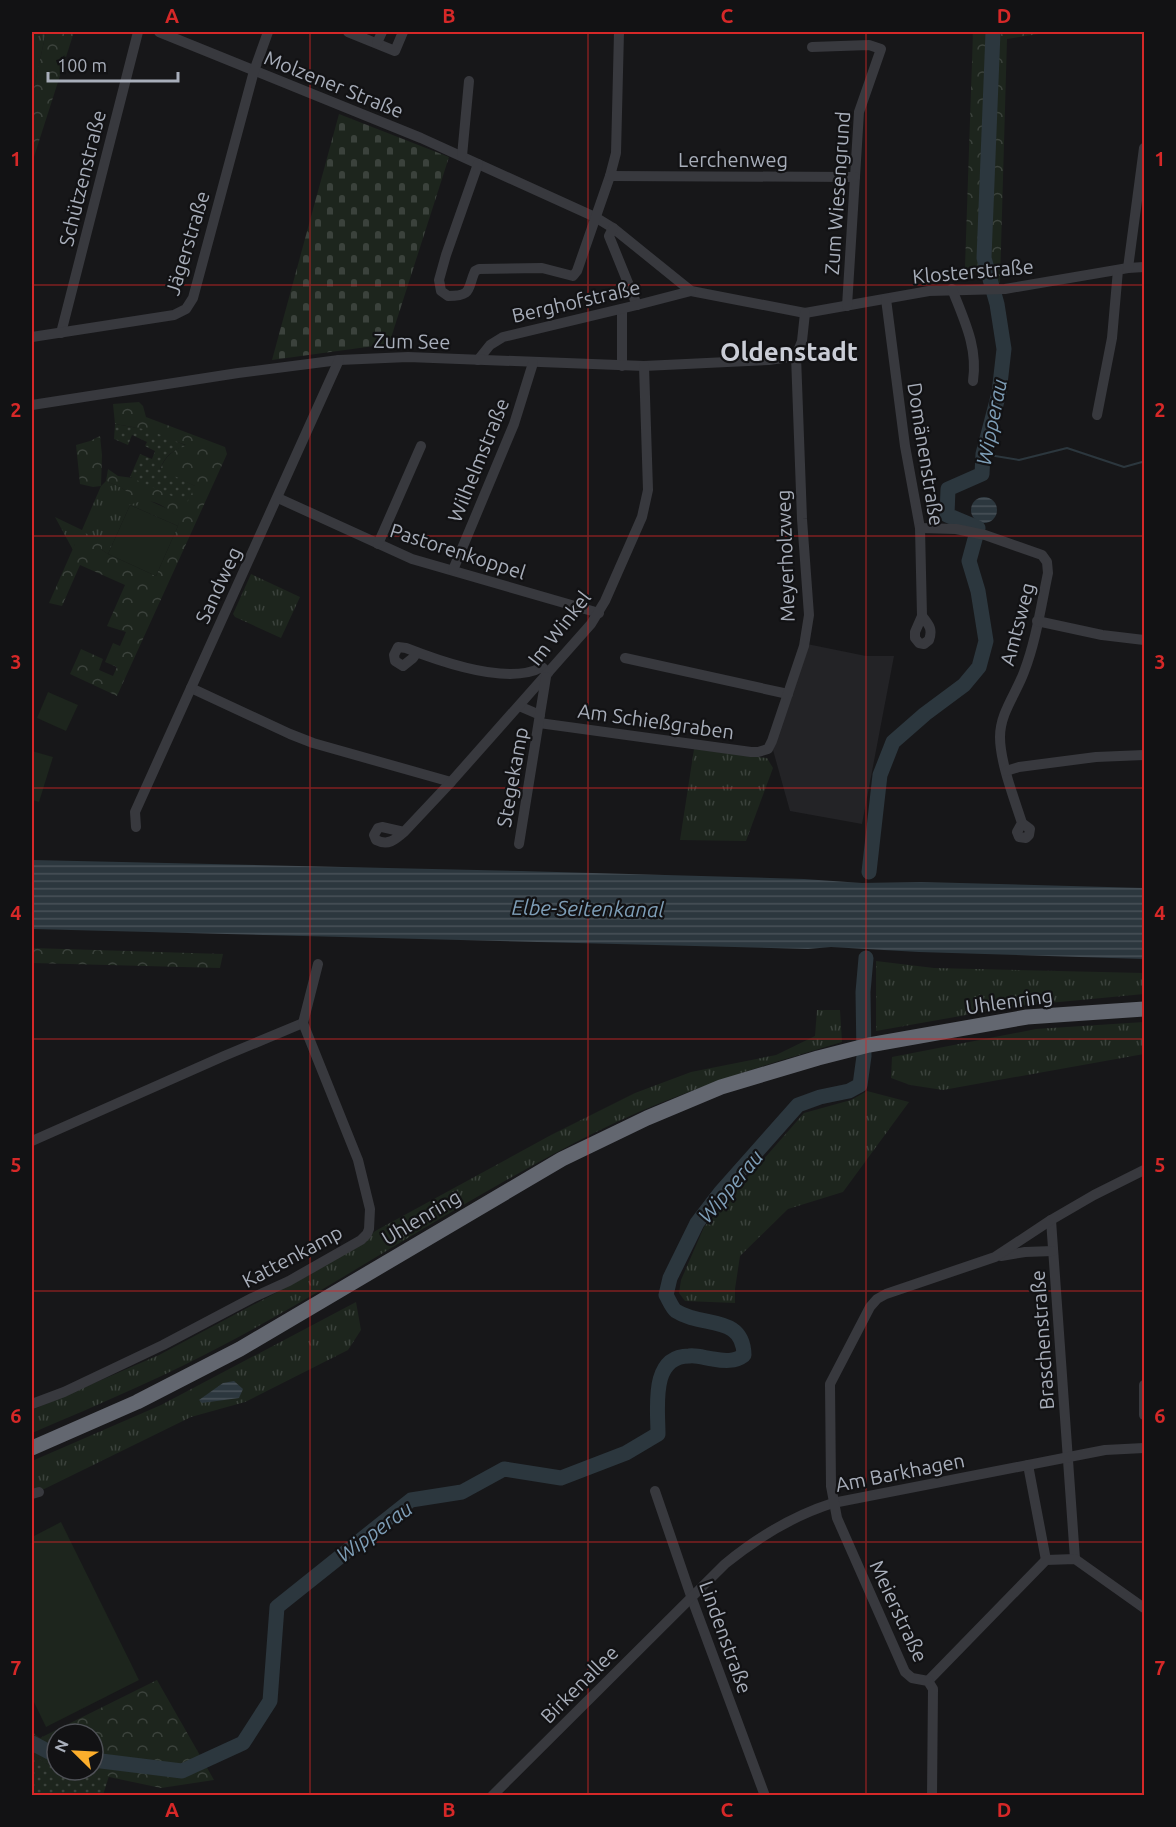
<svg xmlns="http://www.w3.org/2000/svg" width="1176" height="1827" font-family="Ubuntu,sans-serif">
<defs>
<pattern id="grass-tufts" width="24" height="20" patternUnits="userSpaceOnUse" patternTransform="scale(1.5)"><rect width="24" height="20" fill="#1d251d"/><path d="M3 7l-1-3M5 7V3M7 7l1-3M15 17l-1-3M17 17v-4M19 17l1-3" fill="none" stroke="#3b423c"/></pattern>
<pattern id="forest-crowns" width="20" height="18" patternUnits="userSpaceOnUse" patternTransform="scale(1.5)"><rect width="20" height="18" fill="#1d251d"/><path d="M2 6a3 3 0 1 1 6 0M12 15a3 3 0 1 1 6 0" fill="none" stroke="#3b423c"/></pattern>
<pattern id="cemetery-stones" width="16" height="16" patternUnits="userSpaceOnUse" patternTransform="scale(1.5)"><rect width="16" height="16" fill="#1d251d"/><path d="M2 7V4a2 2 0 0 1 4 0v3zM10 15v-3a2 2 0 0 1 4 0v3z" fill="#3b423c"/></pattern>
<pattern id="garden-dots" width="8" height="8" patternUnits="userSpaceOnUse" patternTransform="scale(1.5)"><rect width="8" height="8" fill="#1d251d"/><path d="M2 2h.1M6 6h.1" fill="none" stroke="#3b423c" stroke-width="1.8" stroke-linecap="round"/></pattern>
<pattern id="water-rules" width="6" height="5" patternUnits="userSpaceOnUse" patternTransform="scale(1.5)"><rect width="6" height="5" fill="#2c373e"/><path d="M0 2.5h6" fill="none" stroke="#485158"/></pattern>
</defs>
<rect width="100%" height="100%" fill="#171719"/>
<polygon fill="#232326" points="807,644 866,656 894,656 862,824 790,811 773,750"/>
<g fill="url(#grass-tufts)">
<polygon points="32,32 46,32 32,97"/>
<polygon points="106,481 120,487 142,500 150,501 168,509 180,518 178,526 130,505 108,554 102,550 75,544 73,550 55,517 82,530 101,486"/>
<polygon points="251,574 300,597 281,638 235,617 233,614"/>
<polygon points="694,749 767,758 773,768 746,841 680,840"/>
<polygon points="876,961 934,968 1144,973 1144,994 1017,1006 876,1031"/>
<path d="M 817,1010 L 840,1010 L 842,1042 C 760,1066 677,1092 600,1130 C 473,1193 357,1273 233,1340 C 168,1375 100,1404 32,1433 L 32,1410 L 159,1355 L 311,1274 L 377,1230 L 551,1135 L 635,1093 L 691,1072 L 776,1055 L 815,1036 Z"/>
<polygon points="1144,1022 1144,1054 943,1090 910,1085 891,1078 892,1057 1036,1029"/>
<polygon points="867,1091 909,1102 843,1192 788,1209 740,1256 735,1289 735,1303 685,1301 679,1293 681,1280 704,1227 804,1113 851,1100"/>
<polygon points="356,1302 361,1330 348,1350 245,1402 191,1417 32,1495 32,1461 161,1405"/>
</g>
<g fill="url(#forest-crowns)">
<polygon points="46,32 74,32 32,163 32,97"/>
<polygon points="973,32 1052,32 1007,39 1000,283 965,267"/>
<path d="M 139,402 L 143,406 L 146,417 L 225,447 L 227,454 L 117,696 L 70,674 L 81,649 L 103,659 L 99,670 L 113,676 L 117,667 L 105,662 L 113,643 L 120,646 L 126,632 L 107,626 L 125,585 L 80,565 L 62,606 L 49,603 L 75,544 L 85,533 L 102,541 L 102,550 L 108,554 L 156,576 L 178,526 L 179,518 C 162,505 152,496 130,505 L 127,502 L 131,494 L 120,487 L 106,481 L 108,469 L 118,476 L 195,486 L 160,470 C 165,456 173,450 186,445 L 133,427 L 115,424 L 113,404 Z"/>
<polygon points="100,436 102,455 101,486 93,487 80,484 76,445 90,441"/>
<polygon points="32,948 223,954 220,968 32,963"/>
<polygon points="157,1680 214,1780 161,1788 76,1770 93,1770 93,1734 57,1734 57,1767 49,1765 32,1755 32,1732 40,1738"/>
</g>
<polygon fill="url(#cemetery-stones)" points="339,114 449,157 389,344 272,360"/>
<g fill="#1d251d">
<polygon points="130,505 178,526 156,576 108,554"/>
<polygon points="48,692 78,705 66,731 37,718"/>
<polygon points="32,751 53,757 39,802 32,800"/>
<polygon points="61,1522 139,1680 46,1727 32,1698 32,1537"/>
</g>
<g fill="url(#garden-dots)">
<path d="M 115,424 L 149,430 L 187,446 C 173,449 165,456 160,469 L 195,486 L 187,503 L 130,477 L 140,454 L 152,459 L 155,451 L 145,446 L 147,442 L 132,435 L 128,445 L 114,439 Z"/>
<polygon points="32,1755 49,1765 57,1767 57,1770 76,1770 109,1776 103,1795 32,1795"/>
</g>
<g fill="url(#water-rules)">
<circle cx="984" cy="510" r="13"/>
<polygon points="32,860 521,871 804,879 862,883 921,882 1144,888 1144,959 919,952 831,947 808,949 32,929"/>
<polygon points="234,1381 243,1389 239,1398 202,1403 199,1400 223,1383"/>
</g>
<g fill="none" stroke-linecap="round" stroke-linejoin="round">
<polyline stroke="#2c373e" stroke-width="2" points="983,454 1019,460 1067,448 1124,467 1142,462 1144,464"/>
<g stroke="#2c373e" stroke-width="15">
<polyline points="869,872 880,775 893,742 925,714 964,685 979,667 986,641 978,591 969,561 978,528 947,515 948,489 982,474 983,454 999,393 1004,349 997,304 984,258 993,32"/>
<polyline points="32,1743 57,1756"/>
<path d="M 93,1760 L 182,1771 L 243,1743 L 270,1701 L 277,1607 L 411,1500 L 462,1492 L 504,1469 L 561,1478 L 626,1453 L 658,1434 C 658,1408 650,1356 689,1356 C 697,1355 705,1358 713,1359 C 724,1361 735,1362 744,1355 C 743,1314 702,1328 676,1311 C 672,1308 669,1300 666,1295 L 670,1278 L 697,1223 L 720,1193 L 798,1105 L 820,1097 L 849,1091 L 860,1085 L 864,1056 L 863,992 L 866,958"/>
</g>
<g stroke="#38393e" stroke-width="10">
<polyline points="159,32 421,138 595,217 613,228 691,291 805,313 929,291 1005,289 1128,268 1144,267"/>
<polyline points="348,32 395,51 403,32"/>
<polyline points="377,43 382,32"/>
<polyline points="812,47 869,45 881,49 859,112 847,306"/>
<polyline points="462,156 469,81"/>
<path d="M 478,164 L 446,255 L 439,280 L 441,291 L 448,296 C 473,296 467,289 475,271 L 479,269 L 542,268 L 573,276 L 577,271 L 610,176 L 616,153 L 619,32"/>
<polyline points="610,176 855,177"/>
<polyline points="613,228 609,236 637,305"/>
<polyline points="1128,268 1144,148"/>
<path d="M 952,289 C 964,320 978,347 973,381"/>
<path d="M 886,299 L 905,446 L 920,528 L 922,616 L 915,632 L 915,638 L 919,643 L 924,644 L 929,640 C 933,629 929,625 922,616"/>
<polyline points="622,309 622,366"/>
<polyline points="61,333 138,32"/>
<polyline points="32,337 174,315 186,309 193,298 254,71 268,32"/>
<polyline points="796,356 802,341 805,313"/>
<polyline points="478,360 490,345 503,337 637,305 691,291"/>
<polyline points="32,405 238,373 339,360 408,357 644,366 769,360 796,356"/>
<polyline points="1097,415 1112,338 1118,270"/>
<polyline points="278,498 412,559 599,613"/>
<path d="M 920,528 L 956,529 L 985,535 L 1042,555 L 1047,562 L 1048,573 C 1041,606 1036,641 1024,672 C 1016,694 1000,713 1000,737 C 1000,762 1014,798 1022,823 L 1030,829 L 1029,835 L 1026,838 L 1019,837 L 1017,832 L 1022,823"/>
<polyline points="378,544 421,446"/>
<polyline points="453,570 514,424 533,363"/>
<polyline points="1037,621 1102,635 1144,640"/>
<path d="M 417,652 L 413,658 L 403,666 L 395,661 L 394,655 L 398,647 L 406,648 C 439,661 509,686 542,667 L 548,673"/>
<polyline points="625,658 788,694"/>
<polyline points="191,688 290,734 313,743 451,782"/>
<polyline points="519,706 540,715"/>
<polyline points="539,723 751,752 758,752 768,749 772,741 804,646 809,615 802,519 796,356"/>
<polyline points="1006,771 1019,767 1096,757 1144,755"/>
<polyline points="136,827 135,812 339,360"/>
<path d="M 404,832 L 382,827 L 378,828 L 374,835 L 376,840 C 388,846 395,840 404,832 L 451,782 L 591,624 L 605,601 L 642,517 L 648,490 L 644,366"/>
<polyline points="519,844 546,677"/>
<polyline points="32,1141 224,1056 303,1023"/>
<polyline points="1051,1220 1075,1559"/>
<polyline points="1001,1256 1025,1252 1053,1251"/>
<polyline points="1144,1385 1144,1415"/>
<polyline points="32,1404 64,1392 163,1345 252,1298 289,1281 361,1240 367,1234 369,1229 370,1209 358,1160 303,1023 318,964"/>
<polyline points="1028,1465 1046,1560"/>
<polyline points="655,1491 692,1599 765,1796"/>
<polyline points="32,1494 39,1492"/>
<polyline points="928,1681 1046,1560 1075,1559 1144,1608"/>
<path d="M 492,1796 L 725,1564 C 758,1537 792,1516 833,1503 L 1069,1457 L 1105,1450 L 1144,1448"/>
<polyline points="932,1796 933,1689 928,1681 912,1678 905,1672 837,1518 831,1486 830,1384 870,1307 877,1299 886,1294 995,1257 1051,1220 1094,1195 1144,1170"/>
</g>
<polyline stroke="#636770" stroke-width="15" points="32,1448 137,1402 240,1349 562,1159 647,1118 721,1087 818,1058 869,1045 1027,1017 1144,1009"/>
</g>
<path fill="none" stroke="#d62828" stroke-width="1.5" stroke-opacity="0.55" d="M 310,32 L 310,1796M 588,32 L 588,1796M 866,32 L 866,1796M 32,285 L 1144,285M 32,536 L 1144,536M 32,788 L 1144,788M 32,1039 L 1144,1039M 32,1291 L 1144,1291M 32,1542 L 1144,1542"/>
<g text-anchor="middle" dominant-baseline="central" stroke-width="4.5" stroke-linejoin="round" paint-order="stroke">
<g font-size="20" fill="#a8aeba" stroke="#121214">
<text transform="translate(334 84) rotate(22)">Molzener Straße</text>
<text x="733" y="159">Lerchenweg</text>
<text transform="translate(82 178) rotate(-76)">Schützenstraße</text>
<text transform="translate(837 193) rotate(-86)">Zum Wiesengrund</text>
<text transform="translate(187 243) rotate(-73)">Jägerstraße</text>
<text transform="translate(973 271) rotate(-5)">Klosterstraße</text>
<text transform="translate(576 301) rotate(-13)">Berghofstraße</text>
<text transform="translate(412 341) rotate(1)">Zum See</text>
<text transform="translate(926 454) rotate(81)">Domänenstraße</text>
<text transform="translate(478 460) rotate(-68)">Wilhelmstraße</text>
<text transform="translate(458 551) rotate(18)">Pastorenkoppel</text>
<text transform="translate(785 556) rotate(-92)">Meyerholzweg</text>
<text transform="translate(218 585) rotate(-65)">Sandweg</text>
<text transform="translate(1017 624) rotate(-75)">Amtsweg</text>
<text transform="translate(559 628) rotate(-52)">Im Winkel</text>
<text transform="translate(656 721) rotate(8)">Am Schießgraben</text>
<text transform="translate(512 777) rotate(-80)">Stegekamp</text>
<text transform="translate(1009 1001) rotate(-8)">Uhlenring</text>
<text transform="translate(421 1217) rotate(-31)">Uhlenring</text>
<text transform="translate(292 1256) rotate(-28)">Kattenkamp</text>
<text transform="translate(1042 1340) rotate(-94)">Braschenstraße</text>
<text transform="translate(900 1472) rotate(-11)">Am Barkhagen</text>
<text transform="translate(899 1611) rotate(65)">Meierstraße</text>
<text transform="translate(726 1637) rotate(70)">Lindenstraße</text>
<text transform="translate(579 1684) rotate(-45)">Birkenallee</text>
</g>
<g font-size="21" font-style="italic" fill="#7e9eb7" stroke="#121214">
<text transform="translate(991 422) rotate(-79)">Wipperau</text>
<text transform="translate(588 908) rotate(1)">Elbe-Seitenkanal</text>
<text transform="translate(730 1186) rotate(-50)">Wipperau</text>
<text transform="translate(374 1531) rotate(-36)">Wipperau</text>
</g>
<g font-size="26" font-weight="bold" fill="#cacdd6" stroke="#121214">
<text x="789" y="351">Oldenstadt</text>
</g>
</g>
<rect width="1176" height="1827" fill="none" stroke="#121214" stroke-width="66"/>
<g transform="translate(75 1752) rotate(294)"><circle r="28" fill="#121214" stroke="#4e5056" stroke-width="1.5"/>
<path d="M0-4.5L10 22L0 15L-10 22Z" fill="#fcae2c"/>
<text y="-9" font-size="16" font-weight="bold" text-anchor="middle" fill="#a8aeba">N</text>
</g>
<path d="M48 72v9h130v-9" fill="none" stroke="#a8aeba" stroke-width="3"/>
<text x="57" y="72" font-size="18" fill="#a8aeba" stroke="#121214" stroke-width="4.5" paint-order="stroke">100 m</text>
<rect x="33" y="33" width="1110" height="1761" fill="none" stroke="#d62828" stroke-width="2"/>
<g font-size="20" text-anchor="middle" font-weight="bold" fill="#d62828">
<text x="172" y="23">A</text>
<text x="449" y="23">B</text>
<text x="727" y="23">C</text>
<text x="1004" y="23">D</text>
<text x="16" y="166">1</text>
<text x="1160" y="166">1</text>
<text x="16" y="417">2</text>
<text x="1160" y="417">2</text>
<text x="16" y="669">3</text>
<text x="1160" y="669">3</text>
<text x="16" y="920">4</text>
<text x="1160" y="920">4</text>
<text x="16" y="1172">5</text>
<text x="1160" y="1172">5</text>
<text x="16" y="1423">6</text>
<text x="1160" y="1423">6</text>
<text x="16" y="1675">7</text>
<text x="1160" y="1675">7</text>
<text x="172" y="1817">A</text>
<text x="449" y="1817">B</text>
<text x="727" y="1817">C</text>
<text x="1004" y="1817">D</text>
</g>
</svg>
